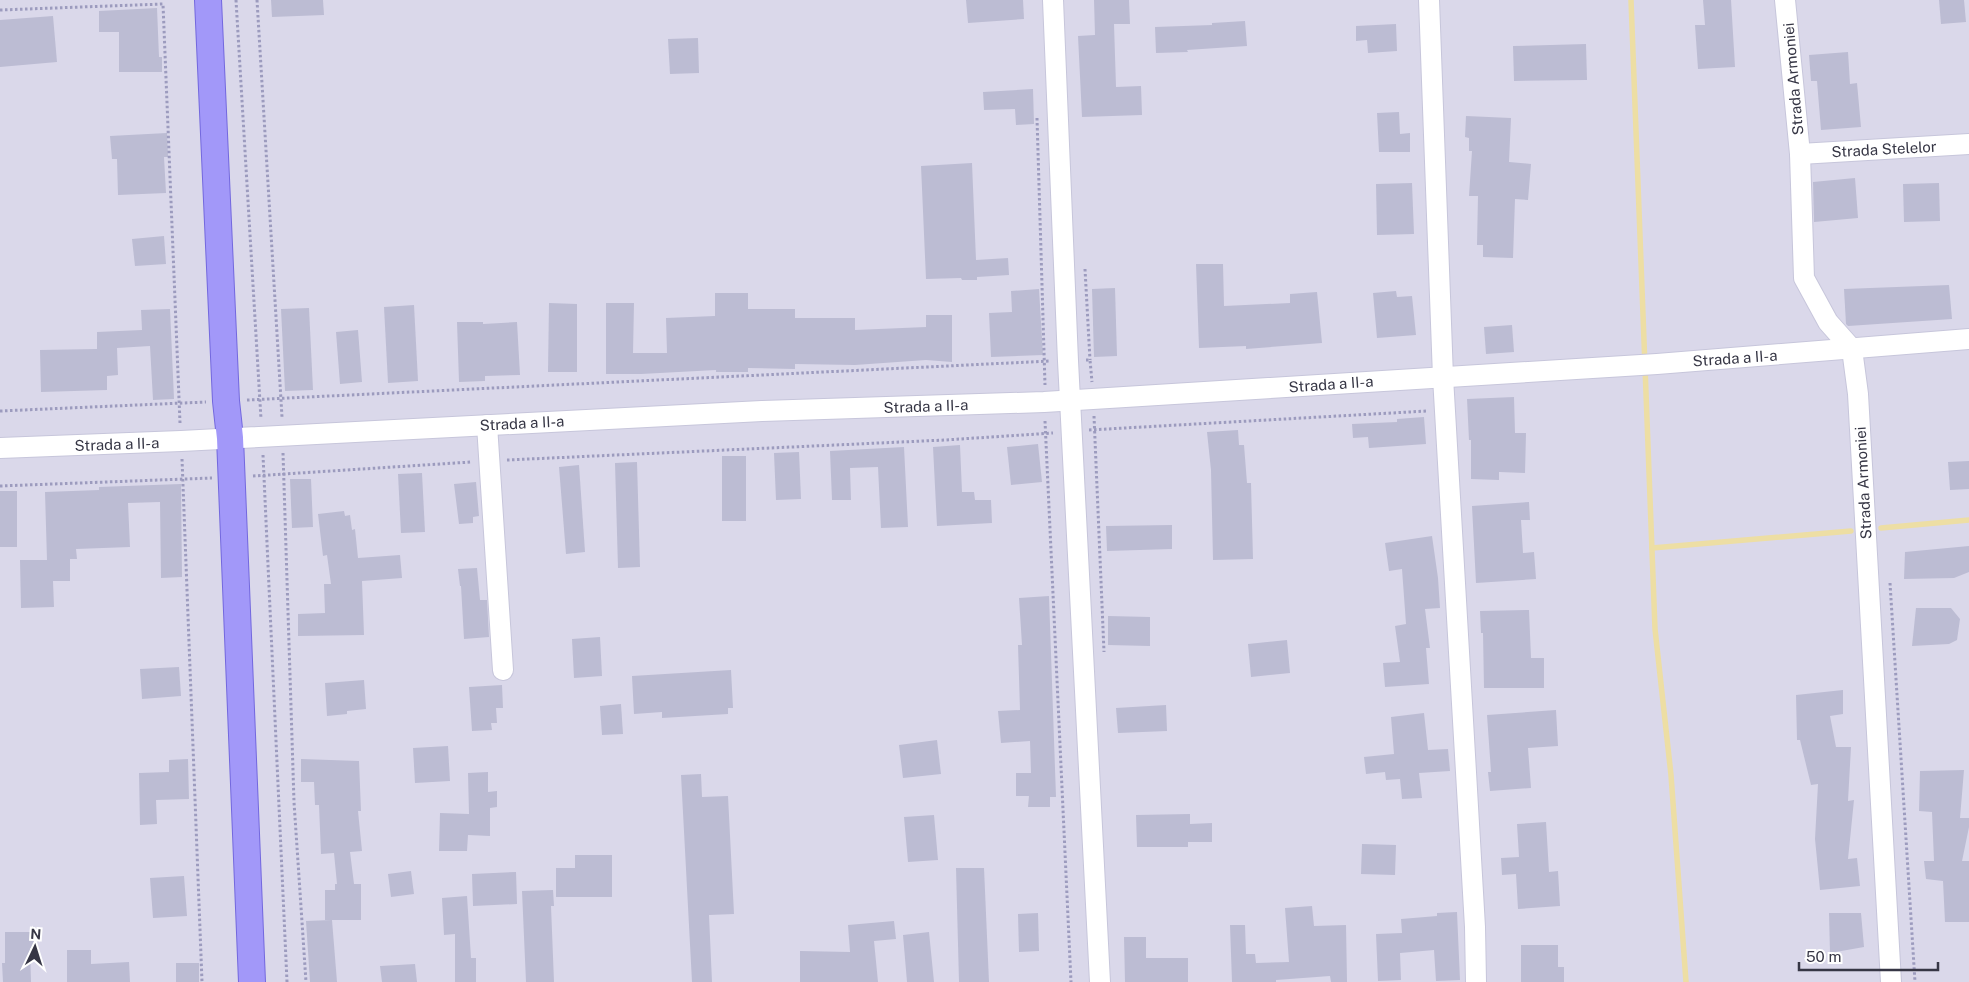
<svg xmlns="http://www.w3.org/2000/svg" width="1969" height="982" font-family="'Public Sans',sans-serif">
<rect width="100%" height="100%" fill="#e7e6f2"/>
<rect fill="#dad8ea" x="0" y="0" width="1969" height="982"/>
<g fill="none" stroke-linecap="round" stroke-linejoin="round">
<g stroke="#eddea4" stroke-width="5.5">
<polyline points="1631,0 1655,629 1671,775 1686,982"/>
<polyline points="1881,528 1969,520"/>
<polyline points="1652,548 1851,531"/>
</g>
</g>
<g fill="#bcbcd3">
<polygon points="271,0 323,0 324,15 272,17"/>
<polygon points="966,0 1023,0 1024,19 968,23"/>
<polygon points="1094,0 1129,0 1130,24 1114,24 1116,87 1141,86 1142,115 1082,117 1078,36 1095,35"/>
<polygon points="1703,0 1731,0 1735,67 1698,69 1695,25 1705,25"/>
<polygon points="1939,0 1964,0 1966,22 1941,24"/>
<polygon points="157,8 159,57 162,57 162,72 119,72 119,32 99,32 99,11"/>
<polygon points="53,16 57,62 0,67 0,20"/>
<polygon points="1245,21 1247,46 1187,50 1188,52 1156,53 1155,27 1212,25 1212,23"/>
<polygon points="1396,24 1397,51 1368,53 1367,40 1356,41 1356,26"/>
<polygon points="698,38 699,73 670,74 668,39"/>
<polygon points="1586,44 1587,80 1514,81 1513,46"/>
<polygon points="1848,52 1850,84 1857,83 1861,127 1821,130 1817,81 1811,81 1809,55"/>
<polygon points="1033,89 1034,124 1016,125 1015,109 984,110 983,92"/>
<polygon points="1399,112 1400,134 1410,133 1410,152 1379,152 1377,113"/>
<polygon points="1466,116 1511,118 1509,162 1531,164 1528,200 1515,199 1513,258 1483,257 1483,245 1477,245 1478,196 1469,196 1472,151 1469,151 1469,138 1465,137"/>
<polygon points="167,133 168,157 164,157 166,193 118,195 117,159 112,159 110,136"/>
<polygon points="972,163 976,260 1008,258 1009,275 977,277 977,280 962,280 961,278 926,279 921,166"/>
<polygon points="1855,178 1858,218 1814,222 1813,182"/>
<polygon points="1412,183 1414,234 1377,235 1376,184"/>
<polygon points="1939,183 1940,221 1904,222 1903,184"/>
<polygon points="164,236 166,264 135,266 132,239"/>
<polygon points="1196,264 1223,264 1224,306 1290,303 1290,294 1317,292 1322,343 1246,349 1246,346 1199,348"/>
<polygon points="1949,285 1952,319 1848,326 1846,324 1844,289"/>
<polygon points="1115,288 1117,356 1094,357 1092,289"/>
<polygon points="1039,289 1043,355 991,357 989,313 1012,312 1011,291"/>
<polygon points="1396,291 1397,297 1412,296 1416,335 1377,338 1373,293"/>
<polygon points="715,293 748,293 748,309 795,309 795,318 855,318 855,330 926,327 926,315 952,315 952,362 926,360 855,365 795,364 795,369 748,368 748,372 716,372 716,370 641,374 606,374 606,303 634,303 633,353 667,353 666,318 715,316"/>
<polygon points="549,303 577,304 577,372 548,372"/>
<polygon points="414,305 418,381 388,383 384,307"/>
<polygon points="309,308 313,390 285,391 281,309"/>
<polygon points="170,309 174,399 153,400 150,346 117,348 118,375 107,376 107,390 41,392 40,350 97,349 97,332 142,330 141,310"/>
<polygon points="457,322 483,322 483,324 517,322 520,375 485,376 485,381 459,382"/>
<polygon points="1512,325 1514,352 1486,354 1484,327"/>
<polygon points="358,330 362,382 340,384 336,332"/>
<polygon points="1514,397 1515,433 1526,433 1525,473 1499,472 1499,480 1471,479 1471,440 1469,440 1467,399"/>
<polygon points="1424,417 1426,444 1369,448 1368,437 1353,438 1352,424 1397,422 1397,419"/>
<polygon points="1238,430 1239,445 1244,445 1247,483 1251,483 1253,559 1213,560 1211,470 1207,432"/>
<polygon points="1038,444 1042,482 1011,485 1007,447"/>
<polygon points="960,445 962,492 974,492 975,500 991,500 992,523 937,526 933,447"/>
<polygon points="904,447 908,527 881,528 878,467 850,468 851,500 832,500 830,451"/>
<polygon points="799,452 801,499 776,500 774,453"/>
<rect x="722" y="456" width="24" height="65"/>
<polygon points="1969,461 1969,489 1950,490 1948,462"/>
<polygon points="637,462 640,567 618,568 615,463"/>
<polygon points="579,465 585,552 566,554 559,467"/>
<polygon points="422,473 425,532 401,533 398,474"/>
<polygon points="290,479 311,479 313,527 292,528"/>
<polygon points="476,482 479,516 473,517 473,523 459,524 454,484"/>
<polygon points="181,484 182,577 161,578 160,502 128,503 130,547 76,549 77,559 70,559 70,581 53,581 54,607 21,608 20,560 47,560 45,492 99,490 99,487"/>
<rect x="0" y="491" width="17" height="56"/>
<polygon points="1529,502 1530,520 1521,520 1523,553 1534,552 1536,579 1476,583 1472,506"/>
<polygon points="344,511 345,516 350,515 352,530 355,529 358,558 400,555 402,578 362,581 364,635 298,636 298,614 325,613 324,584 331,584 327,555 323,556 318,514"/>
<polygon points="1172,525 1172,549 1107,551 1106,526"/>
<polygon points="1432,536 1438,578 1440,608 1425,609 1430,648 1426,648 1429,684 1385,687 1383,663 1400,662 1395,626 1406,624 1402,569 1389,571 1385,543"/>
<polygon points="1969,546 1969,572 1954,578 1904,579 1905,552"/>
<polygon points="477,568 480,600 487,600 489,637 464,639 461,586 460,586 458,569"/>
<polygon points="1049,596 1056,797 1050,797 1050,807 1028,807 1029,796 1016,796 1016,773 1031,773 1030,741 1001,743 998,711 1020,710 1018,645 1022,645 1019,598"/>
<polygon points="1916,608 1951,608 1960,619 1957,640 1949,644 1912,646"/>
<polygon points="1529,610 1531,658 1544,658 1544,688 1484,688 1483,633 1481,633 1480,611"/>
<polygon points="1108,616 1150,617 1150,646 1108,645"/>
<polygon points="600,637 602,676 574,678 572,639"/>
<polygon points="1287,640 1290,673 1251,677 1248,644"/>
<polygon points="179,667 181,696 142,699 140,669"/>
<polygon points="731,670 733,708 728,708 728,714 662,718 662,712 634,714 632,676"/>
<polygon points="364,680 366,709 347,711 347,714 327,716 325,683"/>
<polygon points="502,685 503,708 496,708 497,723 491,723 492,730 472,731 469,687"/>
<polygon points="1843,690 1843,714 1830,716 1836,747 1851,747 1848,801 1854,800 1848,859 1857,858 1860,886 1820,890 1815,839 1818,784 1811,785 1800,740 1797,740 1796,695"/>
<polygon points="621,704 623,734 602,735 600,706"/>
<polygon points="1166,705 1167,731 1118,733 1116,708"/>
<polygon points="1556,710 1558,746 1528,748 1531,788 1490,791 1488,772 1491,772 1487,715"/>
<polygon points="1424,713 1428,750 1448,749 1450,771 1419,773 1422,798 1402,799 1400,779 1386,780 1385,772 1366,774 1364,757 1394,754 1391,717"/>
<polygon points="937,740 941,774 903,778 899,745"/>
<polygon points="448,746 450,781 415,783 413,748"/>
<polygon points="188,759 189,799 156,800 157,824 140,825 139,773 169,772 169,760"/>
<polygon points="301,759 359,761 361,811 358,811 362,851 350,852 354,884 361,884 361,920 325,920 325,890 335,890 335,884 337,884 334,853 321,854 319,805 315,805 314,782 301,782"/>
<polygon points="1964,770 1960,818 1969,818 1969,827 1962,861 1969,861 1969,922 1945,922 1943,881 1926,879 1924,861 1934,861 1932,812 1919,811 1920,771"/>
<polygon points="488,772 488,792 497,791 497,807 490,808 490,836 468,835 467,851 439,851 440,813 469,814 468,773"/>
<polygon points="701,774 702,797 728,796 734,914 709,915 712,982 692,982 681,775"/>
<polygon points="1190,814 1190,824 1212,823 1212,842 1188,842 1188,847 1137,847 1136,815"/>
<polygon points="934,815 938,860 908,862 904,817"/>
<polygon points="1546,822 1549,872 1558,871 1560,906 1518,909 1516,874 1502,875 1501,858 1519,857 1517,824"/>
<polygon points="1362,844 1396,845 1395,875 1361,874"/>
<polygon points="575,855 612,855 612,897 556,897 556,868 575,868"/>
<polygon points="956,868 984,868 989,982 959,982"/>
<polygon points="411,871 414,894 391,897 388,874"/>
<polygon points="516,872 517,904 473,906 472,874"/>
<polygon points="184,876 187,916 153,918 150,878"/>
<polygon points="553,890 554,906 551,906 554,982 526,982 522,891"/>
<polygon points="467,896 471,958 476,958 476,982 455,982 455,934 444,935 442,898"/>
<polygon points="1312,906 1314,926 1346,925 1347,982 1331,982 1330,976 1276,980 1276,982 1232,982 1230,925 1245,925 1246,954 1255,954 1256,963 1289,962 1285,908"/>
<polygon points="1457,912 1460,980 1436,981 1434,950 1400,953 1401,980 1378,981 1376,934 1402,933 1401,919 1437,916 1437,913"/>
<polygon points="1038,913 1039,951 1019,952 1018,914"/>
<polygon points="1829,913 1861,913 1864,947 1830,953"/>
<polygon points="332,920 337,982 310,982 306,921"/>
<polygon points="894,921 896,939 874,941 878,982 800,982 800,951 850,952 848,925"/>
<polygon points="5,932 35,932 35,948 30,948 31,982 3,982 2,963 5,963"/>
<polygon points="929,932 934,982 907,982 903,935"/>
<polygon points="1124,937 1146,937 1146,958 1188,958 1188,982 1125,982"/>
<polygon points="1521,945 1558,945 1558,967 1564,967 1564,982 1521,982"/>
<polygon points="67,950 91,950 91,964 129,962 130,982 67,982"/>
<rect x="176" y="963" width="23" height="19"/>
<polygon points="415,964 417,982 382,982 380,966"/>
</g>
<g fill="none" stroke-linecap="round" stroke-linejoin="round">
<g stroke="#c7c6db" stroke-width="22">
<g id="minor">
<polyline points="1053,0 1068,361 1100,982"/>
<polyline points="1429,0 1443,377 1475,927 1476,982"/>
<polyline points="1785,0 1800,154 1804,278 1828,322 1852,349 1858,394 1891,982"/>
<polyline points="1800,154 1969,144"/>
<polyline points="487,425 503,670"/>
<polyline points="0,448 181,441 762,411 1044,402 1657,364 1969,339"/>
</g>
</g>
<g stroke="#7368de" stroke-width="28">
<polyline id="major" points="208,0 226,401 230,438 252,982"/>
</g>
<g stroke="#9c9bbe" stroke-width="3" stroke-dasharray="2.5 2.5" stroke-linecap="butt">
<polyline points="236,0 261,419"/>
<polyline points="257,0 282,417"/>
<polyline points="0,10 163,4 180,423"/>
<polyline points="1037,118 1045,385"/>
<polyline points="1085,269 1090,360"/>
<polyline points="1086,360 1090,360 1092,382"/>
<polyline points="247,400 1050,361"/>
<polyline points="0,411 206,402"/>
<polyline points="1094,416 1104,652"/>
<polyline points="1045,421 1071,982"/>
<polyline points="1089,430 1427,411"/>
<polyline points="283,453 294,802 306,982"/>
<polyline points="263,455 287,982"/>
<polyline points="182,459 202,982"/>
<polyline points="507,460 945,440 1053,433"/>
<polyline points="253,476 471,462"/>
<polyline points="0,486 212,478"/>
<polyline points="1890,583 1915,982"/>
</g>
<use href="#minor" stroke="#fff" stroke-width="20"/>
<use href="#major" stroke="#a298f9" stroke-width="26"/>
</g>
<g text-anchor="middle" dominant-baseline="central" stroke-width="4" stroke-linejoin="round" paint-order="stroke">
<g font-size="15" fill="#363645" stroke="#fff">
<text transform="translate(1793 79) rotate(-95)">Strada Armoniei</text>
<text transform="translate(1884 149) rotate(-3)">Strada Stelelor</text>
<text transform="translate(1735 358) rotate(-4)">Strada a II-a</text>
<text transform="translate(1331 384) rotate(-4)">Strada a II-a</text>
<text transform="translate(926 406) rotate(-2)">Strada a II-a</text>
<text transform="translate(522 423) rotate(-3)">Strada a II-a</text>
<text transform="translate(117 444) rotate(-2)">Strada a II-a</text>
<text transform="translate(1863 483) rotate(-93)">Strada Armoniei</text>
</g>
</g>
<g transform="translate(35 947) rotate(4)" stroke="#ffffff" stroke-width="4" paint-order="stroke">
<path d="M0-4L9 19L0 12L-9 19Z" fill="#363645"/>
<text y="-8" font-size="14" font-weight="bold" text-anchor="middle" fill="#363645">N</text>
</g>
<path d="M1799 962v8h139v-8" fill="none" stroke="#363645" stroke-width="2.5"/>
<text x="1806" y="962" font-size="15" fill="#363645" stroke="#ffffff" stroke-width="4" paint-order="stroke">50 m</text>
</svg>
